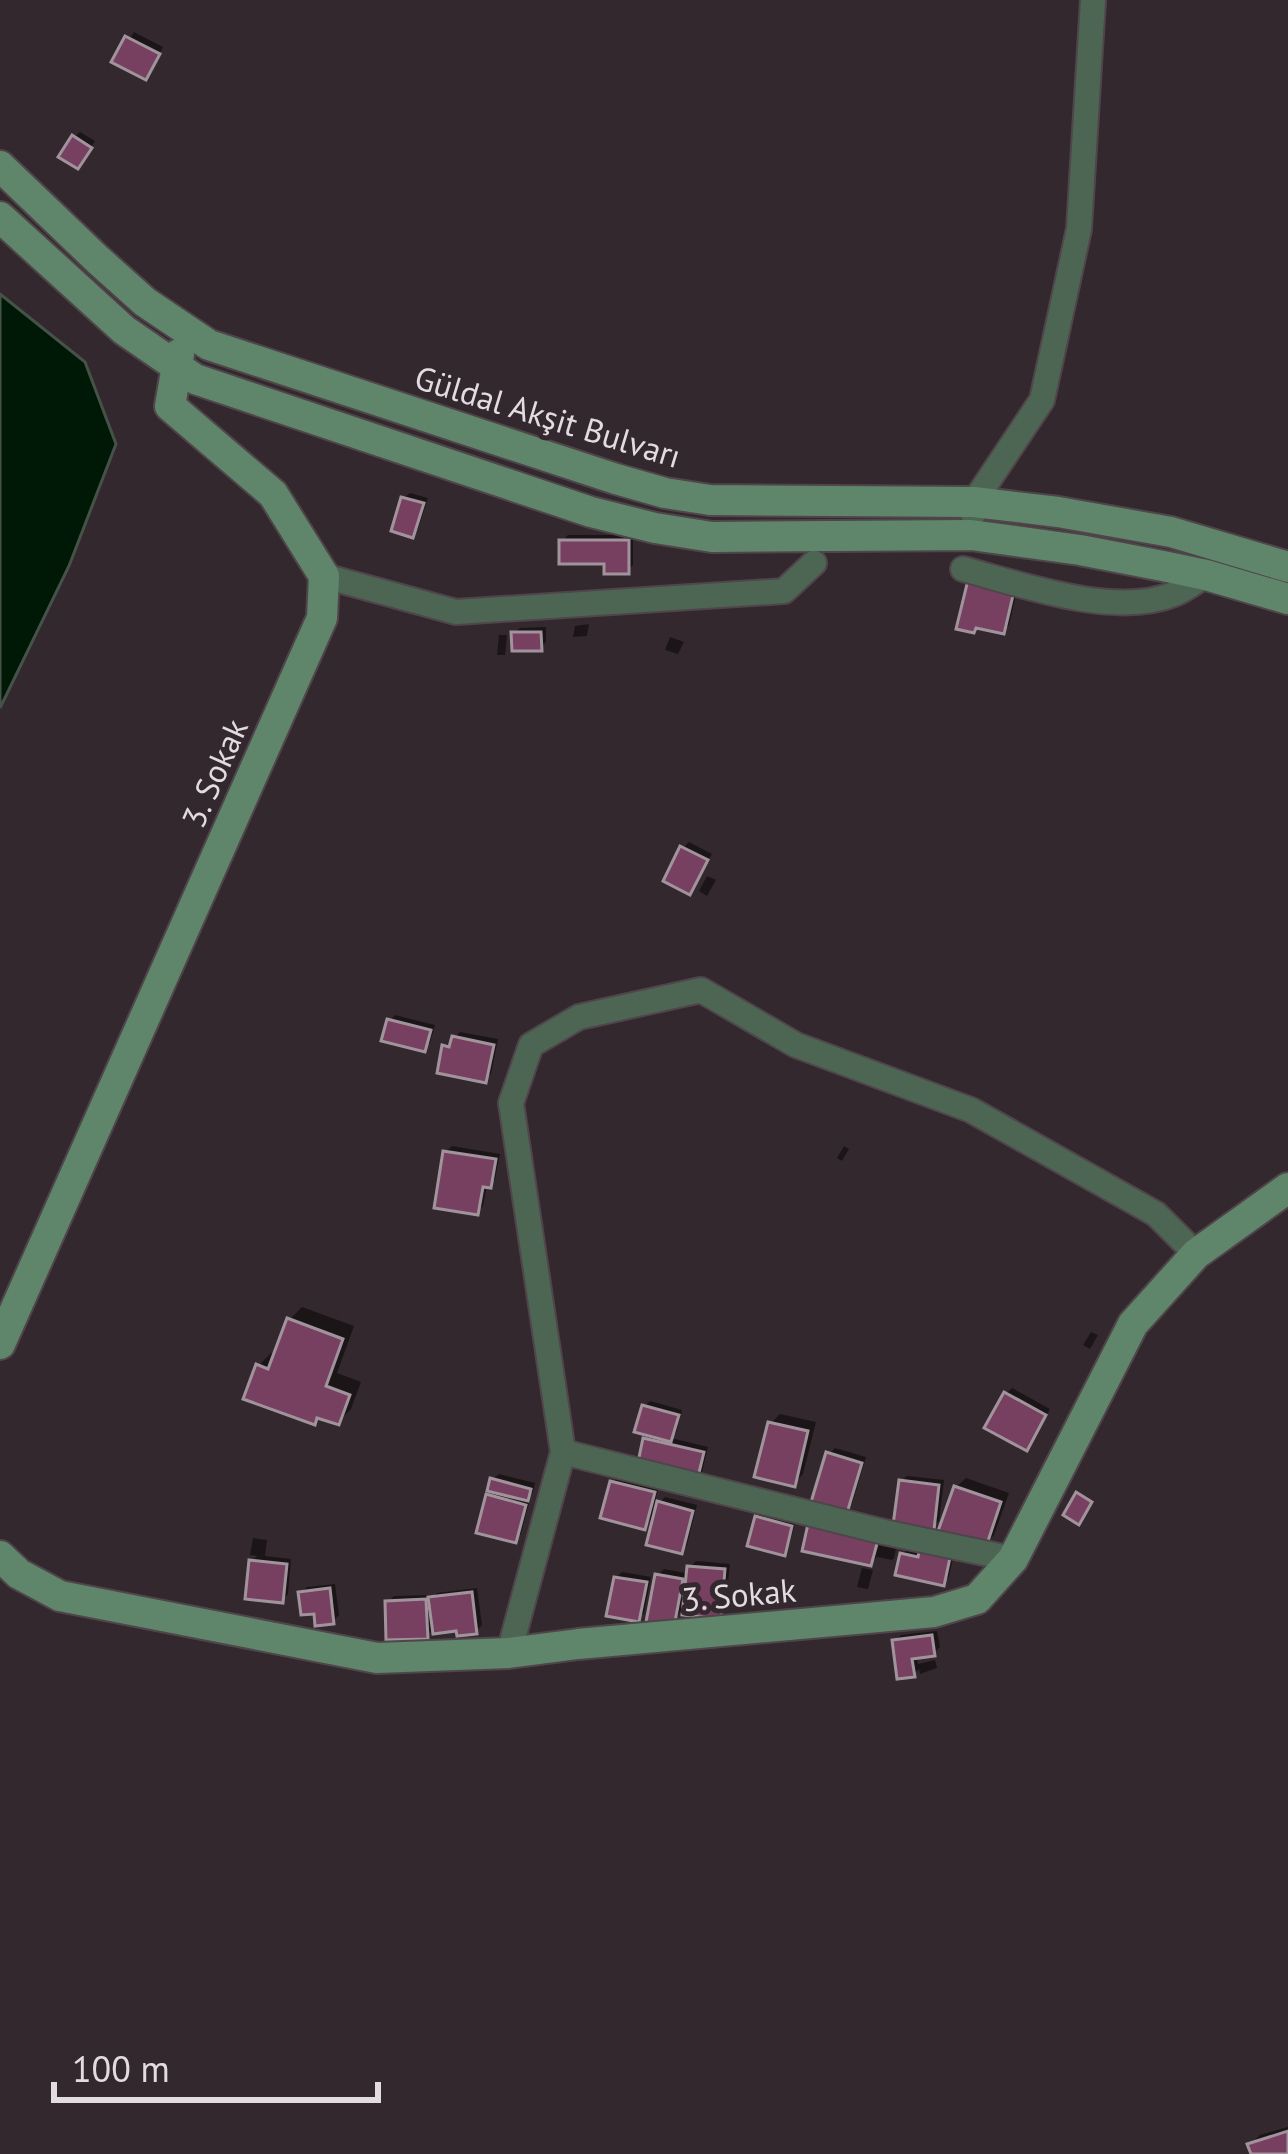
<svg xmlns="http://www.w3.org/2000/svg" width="1288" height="2154" font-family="'PT Sans',sans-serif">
<rect width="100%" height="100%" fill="#33282e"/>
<polygon fill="#001806" stroke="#445247" stroke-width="3" points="0,294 85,362 116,444 69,566 0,708"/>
<g fill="#0007">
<polygon points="134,32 163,47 151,71 116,61"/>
<polygon points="80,132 95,141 84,160 74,137"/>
<polygon points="410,493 428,498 418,529 412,535 404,498"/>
<polygon points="568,535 633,535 633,565 627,571 562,541"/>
<polygon points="1018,586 1009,625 1003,631 978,625"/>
<polygon points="589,624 587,636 573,637 575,626"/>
<polygon points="546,627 546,642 540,648 514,633 520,628"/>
<polygon points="499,635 507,635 505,655 497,655"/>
<polygon points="670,637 684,642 678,654 665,650"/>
<polygon points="689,842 712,854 690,891 683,848"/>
<polygon points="707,876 716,880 707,896 699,891"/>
<polygon points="395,1015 435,1025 430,1043 425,1049 390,1021"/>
<polygon points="460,1032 498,1039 491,1074 485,1080 445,1047"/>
<polygon points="452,1146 500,1154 495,1179 487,1185 483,1206 477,1212 446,1152"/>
<polygon points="844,1146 849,1149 842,1161 837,1158"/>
<polygon points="302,1307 354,1326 337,1373 361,1382 351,1409 338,1422 320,1416 314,1421 258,1366 271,1353 277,1355 289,1320"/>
<polygon points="1091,1332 1098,1335 1090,1349 1083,1345"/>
<polygon points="1012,1388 1050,1409 1032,1442 1006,1394"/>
<polygon points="650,1401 682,1410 676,1433 671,1438 708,1447 702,1472 696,1477 646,1439 652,1434 644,1407"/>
<polygon points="780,1414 816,1422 803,1474 794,1484 771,1423"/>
<polygon points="835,1448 866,1457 852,1504 846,1509 829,1454"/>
<polygon points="499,1474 535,1483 533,1492 527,1498 530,1499 521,1534 515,1540 489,1496 495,1490 493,1479"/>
<polygon points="907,1476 944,1480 939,1521 933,1526 901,1481"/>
<polygon points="619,1477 659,1486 653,1509 665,1497 697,1505 687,1545 681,1551 657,1514 644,1526 613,1482"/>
<polygon points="966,1478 1009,1493 994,1535 985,1544 956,1487"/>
<polygon points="763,1512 796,1520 789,1546 784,1552 758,1517"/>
<polygon points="816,1520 897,1543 894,1558 892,1560 877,1557 871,1563"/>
<polygon points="253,1538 267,1540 265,1556 291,1559 288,1594 282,1600 252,1561 257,1556 250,1555"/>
<polygon points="955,1548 949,1577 943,1583 902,1555 908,1549"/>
<polygon points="696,1561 730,1564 725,1610 719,1615 680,1612 673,1624 658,1575 664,1569 690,1574 690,1567"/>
<polygon points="862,1568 873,1570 868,1589 857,1587"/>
<polygon points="622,1572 651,1577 644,1613 638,1619 616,1578"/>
<polygon points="335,1584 339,1615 333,1621 316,1611 301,1593 307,1587"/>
<polygon points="477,1588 482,1625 476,1631 459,1628 435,1627 426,1636 388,1602 394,1596 431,1595 431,1599 437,1593"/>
<polygon points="937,1631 940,1647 934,1653 917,1655 918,1664 935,1660 937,1668 920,1674 919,1669 913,1675 895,1641 901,1635"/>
<polygon points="1288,2127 1288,2154 1254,2154 1251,2144 1260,2135"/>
</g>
<g fill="#774061" stroke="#a1939b" stroke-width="3">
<polygon points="125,36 160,54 146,80 111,62"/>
<polygon points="72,135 92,148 78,169 58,157"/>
<polygon points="401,497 424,503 413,538 391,531"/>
<polygon points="559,540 629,540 629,574 604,574 604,564 559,564"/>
<polygon points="968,580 1014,591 1004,634 976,628 974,633 956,629"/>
<polygon points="511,632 541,632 542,651 512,651"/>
<polygon points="680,846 708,860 690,895 663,881"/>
<polygon points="387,1019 431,1030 425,1052 381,1041"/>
<polygon points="452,1036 494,1045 486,1083 437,1073 442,1045 449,1047"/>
<polygon points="443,1151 496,1159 491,1188 483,1187 478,1215 434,1208"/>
<polygon points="287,1318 343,1339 326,1386 350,1395 339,1425 317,1418 315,1425 243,1399 256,1364 268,1369"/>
<polygon points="1004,1392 1046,1415 1027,1451 984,1428"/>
<polygon points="642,1405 679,1415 671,1442 634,1432"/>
<polygon points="768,1422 808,1431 795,1487 754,1477"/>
<polygon points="643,1438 704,1452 697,1481 637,1467"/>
<polygon points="826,1452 862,1463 847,1513 811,1502"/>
<polygon points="490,1478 531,1489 528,1501 487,1491"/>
<polygon points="899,1480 939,1485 934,1530 893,1525"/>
<polygon points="610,1481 655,1492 645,1530 600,1518"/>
<polygon points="954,1486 1001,1502 986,1547 938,1531"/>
<polygon points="1076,1492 1092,1502 1079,1525 1063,1515"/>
<polygon points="486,1494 526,1505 516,1543 476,1533"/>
<polygon points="657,1501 693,1511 682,1554 646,1545"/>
<polygon points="755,1516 792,1526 785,1556 747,1546"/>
<polygon points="808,1524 878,1540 871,1566 802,1551"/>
<polygon points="920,1546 951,1553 944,1586 895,1575 900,1553 918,1557"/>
<polygon points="249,1560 287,1564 283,1603 245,1599"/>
<polygon points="687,1566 725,1569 721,1619 682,1615"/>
<polygon points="655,1574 683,1579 674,1627 646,1622"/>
<polygon points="614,1577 647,1582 639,1622 606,1616"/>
<polygon points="330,1588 334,1624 315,1626 314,1614 301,1615 298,1592"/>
<polygon points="472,1592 477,1634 457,1636 456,1631 433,1634 428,1597"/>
<polygon points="426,1599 428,1639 386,1640 385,1601"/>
<polygon points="932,1635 935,1656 912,1659 915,1677 897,1679 892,1640"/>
<polygon points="1288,2131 1288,2154 1251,2154 1247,2144"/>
</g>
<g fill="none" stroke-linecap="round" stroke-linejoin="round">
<g stroke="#4f454a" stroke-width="28">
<g id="street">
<polyline points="973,514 974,502 1042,400 1079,229 1093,0"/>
<path d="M 963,569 C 1023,585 1115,618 1174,594 C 1185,590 1196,581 1206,575"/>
<polyline points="324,576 456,612 784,591 814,563"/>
<polyline points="563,1452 884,1532 1013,1559"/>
<polyline points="509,1653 563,1452 511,1103 531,1045 579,1017 701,990 796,1045 971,1110 1156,1214 1196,1254"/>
</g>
</g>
<g stroke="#4f454a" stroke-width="34">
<g id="secondary">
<polyline points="0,166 97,259 145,302 209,345 616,479 665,493 710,500 974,502 1058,512 1171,532 1288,567"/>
<polyline points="0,217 124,330 195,379 591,512 655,528 712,537 971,535 1080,550 1163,566 1206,575 1288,599"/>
<polyline points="0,1344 322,618 324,576 273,494 170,406 179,354"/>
<polyline points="0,1556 19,1574 60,1596 377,1658 509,1653 578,1644 934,1612 977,1599 1013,1559 1133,1324 1196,1254 1288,1188"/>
</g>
</g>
<use href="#street" stroke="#4d6654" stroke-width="24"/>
<use href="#secondary" stroke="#5f866a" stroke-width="30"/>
</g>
<g text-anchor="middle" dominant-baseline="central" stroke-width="10" stroke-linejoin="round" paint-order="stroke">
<g font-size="33" fill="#e2dbdf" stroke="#33282e">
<text transform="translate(548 416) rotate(17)">Güldal Akşit Bulvarı</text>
<text transform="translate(214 773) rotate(-66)">3. Sokak</text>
<text transform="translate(739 1594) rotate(-5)">3. Sokak</text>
</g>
</g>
<path d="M54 2082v18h324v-18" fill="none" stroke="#e2dbdf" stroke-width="6"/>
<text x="72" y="2082" font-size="36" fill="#e2dbdf" stroke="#33282e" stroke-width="9" paint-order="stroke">100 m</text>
</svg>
